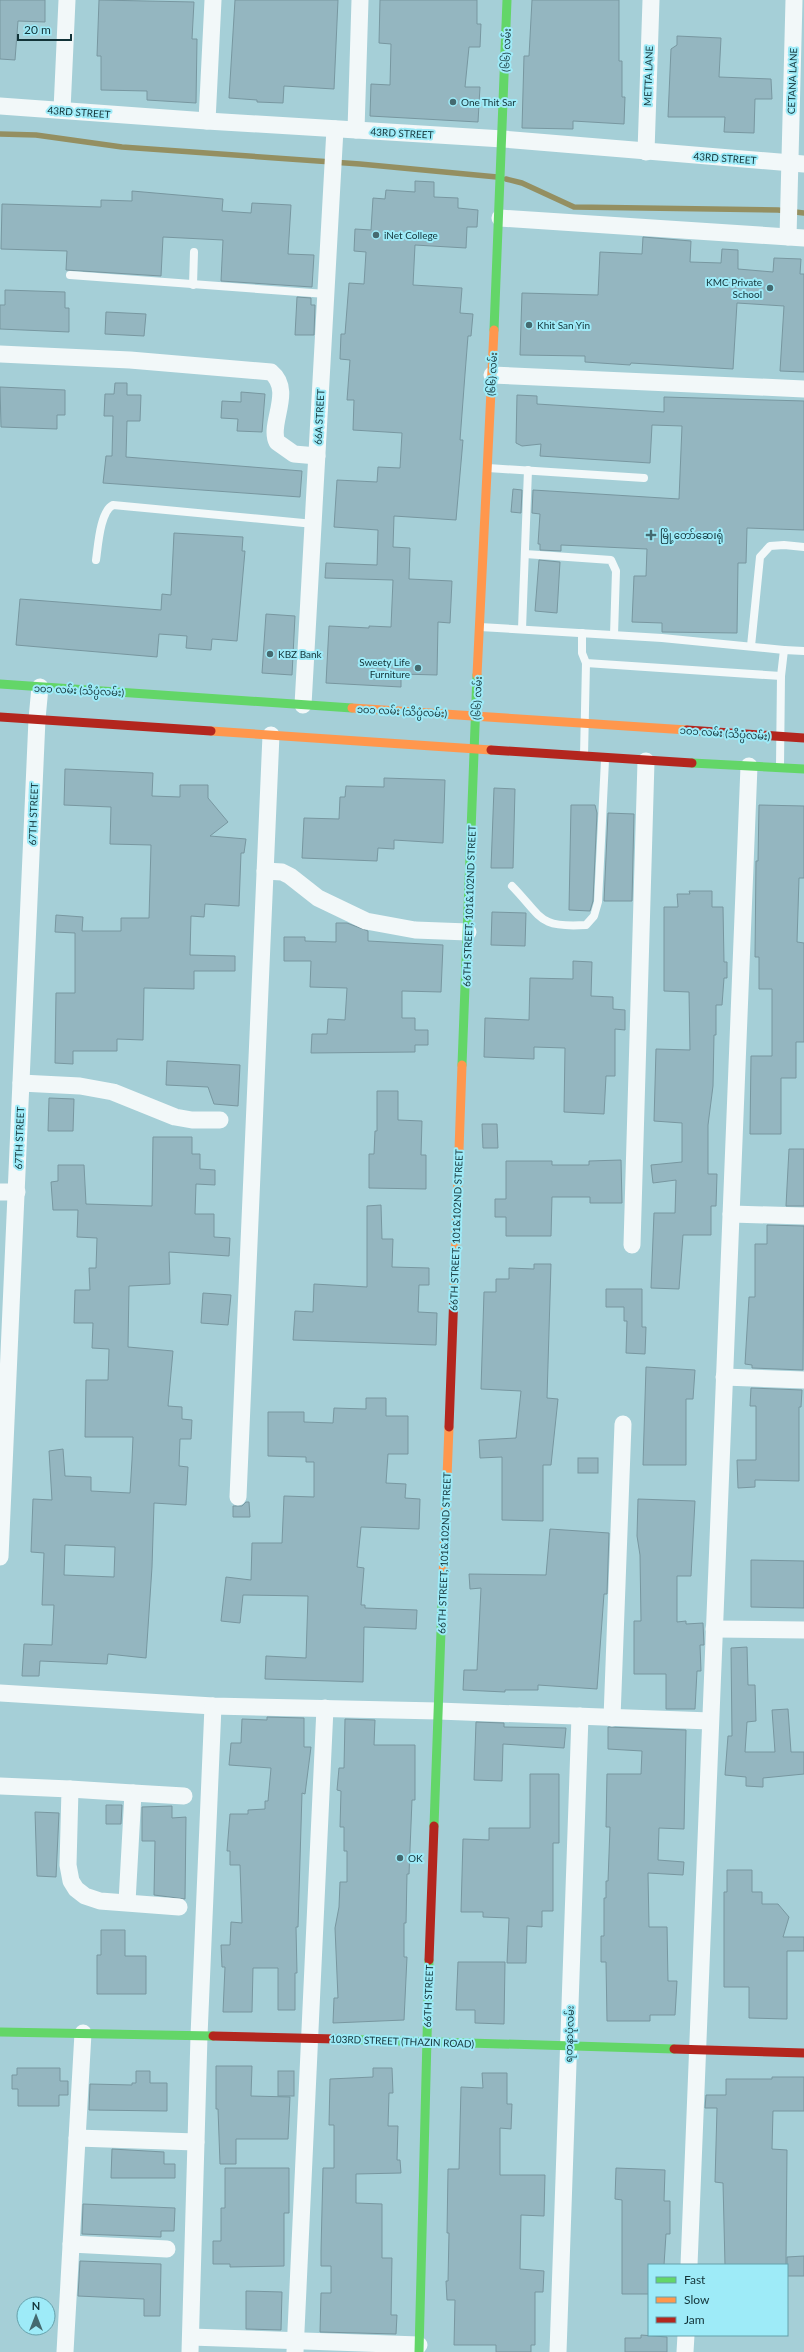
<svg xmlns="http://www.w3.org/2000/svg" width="804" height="2352" font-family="Lato,'Noto Sans Myanmar',sans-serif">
<rect width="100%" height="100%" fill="#a5cfd7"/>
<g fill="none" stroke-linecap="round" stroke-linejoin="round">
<g stroke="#948f61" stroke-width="5.5">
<polyline points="0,134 36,135 122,147 360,164 497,177"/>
<polyline points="506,179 522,183 574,207 778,210 804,213"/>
</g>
</g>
<g fill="#94b6c0" stroke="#7897a0" fill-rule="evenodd">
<polygon points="0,0 45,0 45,22 18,21 15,60 0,59"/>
<polygon points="99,0 194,2 192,39 197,39 196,103 147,100 147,91 101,90 101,56 97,56"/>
<polygon points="235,0 338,0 334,89 284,86 283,103 257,102 257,100 229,98"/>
<polygon points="380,0 477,0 477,24 481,24 480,47 469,47 465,87 480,87 478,122 370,116 371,84 390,85 391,44 379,43"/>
<polygon points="532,0 619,0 619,61 622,61 622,97 625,97 624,124 573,121 573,129 522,128 524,56 529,56"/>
<polygon points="677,36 721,38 719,77 771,79 772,99 755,99 754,133 724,132 725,117 668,117 671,49 677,45"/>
<polygon points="415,181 434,182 434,197 458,198 458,208 478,210 477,227 467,227 466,248 415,245 413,285 462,288 460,313 473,314 471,336 468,336 465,374 460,440 463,440 456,520 394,516 393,547 410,548 409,579 452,581 450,623 438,622 437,675 401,674 401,687 326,683 329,626 369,628 369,626 391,627 393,580 325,578 326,563 377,565 378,530 334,527 337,480 377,482 378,467 400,468 402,433 353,430 354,400 347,400 350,360 340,359 341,334 345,334 349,283 364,284 366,252 354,251 355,229 371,230 373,198 385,199 386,190 415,192"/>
<polygon points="132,191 223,199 222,211 251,213 252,203 291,205 288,254 314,255 312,287 221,281 223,240 163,237 161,276 66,270 67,251 1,249 2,204 101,207 101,200 132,201"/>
<polygon points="643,237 691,241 690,262 721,263 722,249 738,250 738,269 773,272 774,258 801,259 800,274 804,274 804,372 780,371 784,306 737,303 733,369 631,363 630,365 585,362 585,356 520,355 522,293 598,295 600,252 642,254"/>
<polygon points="5,290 65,292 65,308 69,308 69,332 0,329 0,305 5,305"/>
<polygon points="297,297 311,298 311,305 315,305 314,335 295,335"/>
<polygon points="106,312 146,314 144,336 105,334"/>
<polygon points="115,383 127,383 127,395 141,395 140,421 127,421 126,457 302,471 300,497 103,483 106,456 112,456 113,416 104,416 105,394 114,394"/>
<polygon points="0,387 65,390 65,415 57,415 57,429 1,427"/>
<polygon points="241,392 265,394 262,432 237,431 238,419 221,418 222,401 241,402"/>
<polygon points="517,395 537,396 537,404 664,412 664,397 804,401 804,530 747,528 746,563 738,563 737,633 662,632 662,623 632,622 634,576 646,576 647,549 561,545 561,551 540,550 540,544 538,544 540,514 532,513 533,490 679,499 682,426 652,425 650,463 540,456 541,444 522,446 516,443"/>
<polygon points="513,489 522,490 521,513 511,512"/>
<polygon points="174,533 243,537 242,551 245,551 237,641 212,639 211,650 186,648 187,636 159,634 157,657 16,645 20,599 161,610 162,594 171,595"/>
<polygon points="539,560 560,562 557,613 535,611"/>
<polygon points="266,614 295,616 292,675 262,673"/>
<polygon points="65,769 153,773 152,796 180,797 180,785 208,785 208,798 228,822 210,836 246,839 244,853 241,853 239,906 205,904 204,917 191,916 190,955 235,956 235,971 194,971 194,989 144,988 143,1040 117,1039 117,1051 73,1051 73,1064 55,1063 56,993 75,993 75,933 55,932 56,915 83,917 82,931 121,931 121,918 149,918 151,845 110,844 111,807 64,805"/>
<polygon points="384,778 445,780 443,843 394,840 394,849 378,848 377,861 302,858 304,818 339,819 340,797 345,797 346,786 384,787"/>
<polygon points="494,788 515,789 513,868 491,868"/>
<polygon points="571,805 595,805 597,813 593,901 590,911 569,910"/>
<polygon points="759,805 804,806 804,878 799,878 797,942 804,943 804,1042 796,1042 796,1078 781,1078 781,1134 750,1134 751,1056 772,1056 772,989 759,989 759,957 755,957 756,861 758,861"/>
<polygon points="608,813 634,814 632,901 604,901"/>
<polygon points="689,891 712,891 712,907 723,907 724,962 727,962 727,978 724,978 722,1005 716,1005 716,1035 714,1035 713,1086 708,1125 708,1174 717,1174 716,1206 711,1206 711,1235 683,1235 679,1289 651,1288 654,1213 675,1213 676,1180 653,1183 651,1165 682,1162 682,1123 654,1121 656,1049 690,1050 689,992 664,991 664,907 678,907 677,894 690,894"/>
<polygon points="492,912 526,913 525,946 491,945"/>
<polygon points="336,923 347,923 368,931 368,941 443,945 441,992 402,991 402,1018 415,1018 415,1030 428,1030 428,1045 415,1045 415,1052 311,1053 312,1034 327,1034 328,1019 345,1020 347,988 310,987 311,961 284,961 284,937 305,937 305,941 336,942"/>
<polygon points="573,961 592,962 591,996 613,997 613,1009 625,1010 625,1030 615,1029 615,1076 606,1076 604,1114 564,1112 565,1048 534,1047 534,1059 484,1057 485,1018 529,1020 530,978 573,979"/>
<polygon points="167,1061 240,1065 238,1106 214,1104 208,1087 166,1085"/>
<polygon points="377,1091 398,1091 398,1120 422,1121 421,1155 426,1155 426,1189 369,1188 369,1154 374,1154 375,1131 377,1131"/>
<polygon points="49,1098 74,1099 73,1131 48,1131"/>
<polygon points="482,1124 497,1124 498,1148 483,1148"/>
<path d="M 153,1137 L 192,1137 L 192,1154 L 200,1154 L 200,1169 L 215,1170 L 215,1185 L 196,1184 L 195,1214 L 214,1214 L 214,1237 L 230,1238 L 229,1256 L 169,1252 L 170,1284 L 129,1286 L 128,1347 L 173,1351 L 168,1406 L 182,1407 L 182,1419 L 192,1420 L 191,1439 L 180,1439 L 179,1466 L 188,1467 L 186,1505 L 154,1503 L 152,1567 L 146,1658 L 108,1654 L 107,1664 L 40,1661 L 39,1676 L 22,1676 L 24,1644 L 52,1645 L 54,1605 L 42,1605 L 44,1553 L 31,1552 L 33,1499 L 52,1500 L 49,1451 L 63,1449 L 65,1476 L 91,1477 L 91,1491 L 130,1493 L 132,1460 L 133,1437 L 85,1437 L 86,1380 L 108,1380 L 109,1349 L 92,1348 L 93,1323 L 74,1323 L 75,1290 L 90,1290 L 89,1268 L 96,1268 L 97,1238 L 77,1237 L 78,1210 L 53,1210 L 51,1182 L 58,1181 L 58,1165 L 84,1165 L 86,1204 L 152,1206 ZM 65,1545 L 115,1547 L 114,1577 L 64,1575 Z"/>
<polygon points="789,1149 804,1149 804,1206 786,1206"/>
<polygon points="621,1160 622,1203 590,1203 590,1197 552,1197 551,1236 506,1236 506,1217 495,1217 495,1199 506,1199 506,1161 552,1161 552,1165 589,1165 589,1161"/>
<polygon points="381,1205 382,1239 393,1239 392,1267 429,1268 429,1285 419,1285 418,1312 437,1313 436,1345 293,1340 295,1311 313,1312 314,1284 367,1287 367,1206"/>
<polygon points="767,1225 804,1226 803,1370 752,1368 752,1365 745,1364 749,1297 755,1297 755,1244 767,1244"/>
<polygon points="534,1264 551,1264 547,1398 558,1399 551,1465 543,1465 543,1521 502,1520 502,1457 480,1458 479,1440 516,1438 521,1391 481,1389 484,1292 496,1292 496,1279 509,1279 509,1268 534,1269"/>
<polygon points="606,1289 642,1289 642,1327 646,1327 645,1354 626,1353 627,1321 624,1321 624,1307 606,1307"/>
<polygon points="203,1293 231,1295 228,1325 201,1323"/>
<polygon points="646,1367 695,1370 693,1399 686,1399 686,1465 643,1465"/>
<polygon points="751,1388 802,1390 801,1407 799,1407 799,1481 755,1480 755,1487 738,1488 737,1460 756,1460 756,1406 750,1406"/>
<polygon points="366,1398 386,1398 386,1416 408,1416 408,1454 388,1454 386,1483 406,1484 405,1498 420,1499 419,1529 361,1527 357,1567 364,1568 361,1605 365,1605 365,1608 417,1610 416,1629 364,1627 363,1682 265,1679 266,1656 306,1658 308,1596 243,1595 240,1623 221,1621 226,1577 251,1580 252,1543 282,1543 284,1496 314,1497 314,1462 306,1462 306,1457 268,1456 268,1412 304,1412 304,1422 333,1423 334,1408 366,1409"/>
<rect x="578" y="1458" width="20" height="15"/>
<polygon points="638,1499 695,1501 691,1576 677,1576 677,1622 686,1621 686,1624 703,1623 704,1645 700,1645 701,1671 697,1671 695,1709 666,1709 666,1674 634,1674 634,1621 641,1621 640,1555 637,1536"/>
<polygon points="246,1502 249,1502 250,1517 233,1517 233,1506 242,1506"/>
<polygon points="550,1529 609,1533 607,1594 604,1594 597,1689 538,1685 538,1690 505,1690 505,1692 463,1690 464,1670 477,1670 481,1588 470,1589 469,1574 546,1575"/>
<polygon points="751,1560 804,1561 804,1608 751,1607"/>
<polygon points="747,1647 748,1685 755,1685 756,1721 747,1722 745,1752 775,1752 772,1710 788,1709 791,1752 804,1752 804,1774 763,1778 763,1787 746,1786 746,1777 725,1775 728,1736 732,1736 731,1648"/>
<polygon points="267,1717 304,1718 304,1747 311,1747 305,1794 302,1793 298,1927 296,1927 297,1973 295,1973 295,2010 278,2010 278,1968 253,1968 252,2012 223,2012 225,1967 222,1967 221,1945 230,1945 231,1922 242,1923 240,1865 230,1865 230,1851 227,1851 230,1814 248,1814 248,1810 265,1809 265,1801 268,1801 271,1768 229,1765 231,1743 241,1743 242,1719 267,1720"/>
<polygon points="345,1719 375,1720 374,1745 415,1745 415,1800 412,1800 409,1874 407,1874 406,1923 404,1923 404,1957 407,1957 404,2020 333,2023 334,1998 338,1998 335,1928 339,1907 340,1882 347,1882 347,1851 344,1851 344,1827 340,1827 341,1791 337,1790 339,1768 344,1768"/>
<polygon points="476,1722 504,1723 504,1727 566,1728 564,1748 503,1744 502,1781 474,1780"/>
<polygon points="608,1727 686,1730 684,1829 659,1828 658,1860 684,1862 683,1875 648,1873 649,1927 667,1927 668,1981 677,1981 675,2015 650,2015 650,2021 607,2021 606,1962 601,1962 601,1936 604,1936 604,1898 606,1898 606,1881 608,1881 610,1827 606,1827 607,1774 641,1774 642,1751 608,1749"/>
<polygon points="530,1774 559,1774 559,1843 553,1843 553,1911 542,1911 542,1927 527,1926 526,1963 507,1963 509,1918 483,1917 483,1912 461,1912 463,1839 489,1840 489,1828 530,1828"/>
<polygon points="106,1805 122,1805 121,1824 106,1824"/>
<polygon points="172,1806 172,1818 186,1817 185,1899 154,1895 155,1841 142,1841 142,1807"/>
<polygon points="35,1812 59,1813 56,1877 37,1876"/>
<polygon points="727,1870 752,1870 752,1892 762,1892 762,1904 778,1904 789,1917 783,1937 804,1937 804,1951 787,1951 787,2019 749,2018 749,1987 724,1987 724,1892 727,1892"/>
<polygon points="101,1930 125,1930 125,1956 146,1956 146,1994 97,1994 97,1955 101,1955"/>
<polygon points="458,1962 505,1962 504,2024 475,2023 475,2010 456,2010"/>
<polygon points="216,2066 252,2066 251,2096 290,2097 288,2139 236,2139 236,2164 220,2164 218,2109 216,2109"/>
<polygon points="17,2068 60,2068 60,2081 68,2081 68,2095 59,2095 59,2106 18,2106 18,2089 12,2089 12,2075 17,2075"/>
<polygon points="373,2068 392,2068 393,2093 389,2093 388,2126 398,2126 397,2160 400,2160 401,2173 356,2174 356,2203 382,2204 382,2258 392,2258 391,2315 397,2315 396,2334 320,2332 321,2293 331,2293 331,2266 321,2266 321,2251 323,2168 334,2168 334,2125 329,2125 330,2079 373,2077"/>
<polygon points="136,2071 150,2071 150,2083 167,2083 167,2111 89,2110 90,2084 132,2085 132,2083 136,2083"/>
<rect x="278" y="2071" width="16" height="25"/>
<polygon points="482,2073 507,2073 507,2104 512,2104 511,2129 500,2128 500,2175 545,2175 544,2216 521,2215 520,2269 544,2271 543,2292 535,2292 535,2345 531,2345 531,2352 496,2352 496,2345 454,2345 455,2300 447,2300 446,2281 448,2281 449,2233 447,2233 448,2169 459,2169 461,2087 483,2088"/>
<polygon points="772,2077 804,2077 804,2111 773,2111 772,2149 787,2150 786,2265 725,2265 723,2183 715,2182 717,2108 705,2108 706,2095 726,2095 726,2079 772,2079"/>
<polygon points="112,2149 164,2152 164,2164 175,2164 175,2178 111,2178"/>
<polygon points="225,2168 289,2168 289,2213 284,2213 284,2266 230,2267 230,2264 213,2264 213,2241 221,2241 221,2208 225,2208"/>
<polygon points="616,2168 665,2170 664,2201 670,2201 670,2234 666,2234 664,2265 649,2265 649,2294 622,2294 622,2200 615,2199"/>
<polygon points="83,2204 175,2208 174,2231 161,2231 161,2237 82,2234"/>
<polygon points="804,2256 804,2276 787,2276 787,2257"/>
<polygon points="80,2261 161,2264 160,2316 144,2316 144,2299 78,2296"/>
<polygon points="246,2291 282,2292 281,2330 246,2329"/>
<polygon points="641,2335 667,2337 667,2352 625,2352 625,2338 641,2338"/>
</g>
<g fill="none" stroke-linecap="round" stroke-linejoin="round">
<g stroke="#f2f8f9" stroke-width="8">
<polyline points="70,275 326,294"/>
<polyline points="193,285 194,252"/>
<polyline points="488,468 644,478"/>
<polyline points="525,554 611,560 616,571 614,635"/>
<path d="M 96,560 C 98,547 100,511 113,505 L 314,524"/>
<polyline points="480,627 662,638 784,650"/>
<polyline points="522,629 528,470"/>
<polyline points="582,633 582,653 586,663 781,676 780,766"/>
<polyline points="751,646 760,557 770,546 784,545 804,547"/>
<polyline points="781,676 784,650 804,651"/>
<polyline points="584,756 586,663"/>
<path d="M 512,886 C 543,918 538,928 586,925 L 594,916 L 598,902 L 605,760"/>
</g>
<g stroke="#f2f8f9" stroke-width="17">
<polyline points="0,106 207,121 503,139 804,164"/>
<polyline points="62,110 67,0"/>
<polyline points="207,121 213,0"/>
<polyline points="356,130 360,0"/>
<polyline points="646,152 651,0"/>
<polyline points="500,218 804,238"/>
<polyline points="788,237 794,0"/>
<path d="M 0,354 L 130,360 L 271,372 C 294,391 268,424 277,442 L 294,454 L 317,456"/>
<polyline points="492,375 804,389"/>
<polyline points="303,705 335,129"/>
<polyline points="265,871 282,872 290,876 318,898 366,921 415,930 468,932"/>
<polyline points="21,1083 80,1086 113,1092 175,1117 192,1120 220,1120"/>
<polyline points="0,1192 17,1192"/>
<polyline points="731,1214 804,1216"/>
<polyline points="632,1245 646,761"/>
<polyline points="724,1377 804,1380"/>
<polyline points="238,1497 271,735"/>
<polyline points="0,1557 37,719 40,687"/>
<polyline points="714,1629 804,1630"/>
<polyline points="0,1693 213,1706 438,1711 710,1721"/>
<polyline points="612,1718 623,1424"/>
<polyline points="0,1786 70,1789 68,1865 71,1881 76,1889 85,1896 100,1901 179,1907"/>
<polyline points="70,1789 133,1793 127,1902"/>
<polyline points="133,1793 184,1796"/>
<polyline points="77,2138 196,2142"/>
<polyline points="71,2244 167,2249"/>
<polyline points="689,2265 749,766"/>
<polyline points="191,2337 419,2345"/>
<polyline points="65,2352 83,2033"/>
<polyline points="190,2352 199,2036 213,1706"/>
<polyline points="295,2352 325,1708"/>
<polyline points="558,2352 580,1716"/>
<polyline points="685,2352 686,2335"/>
</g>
<g stroke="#63d668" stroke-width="9">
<polyline points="494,330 507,0"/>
<polyline points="0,684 352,708"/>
<polyline points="692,763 804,769"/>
<polyline points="462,1065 477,675"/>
<polyline points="434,1826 442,1603"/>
<polyline points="0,2032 213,2036"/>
<polyline points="336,2039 674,2049"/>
<polyline points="419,2352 429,1960"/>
</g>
<g stroke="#ff974d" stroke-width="9">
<polyline points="477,675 494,330"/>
<polyline points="352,708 687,730"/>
<polyline points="211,731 491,750"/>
<polyline points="454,1292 462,1065"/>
<polyline points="442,1603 449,1427"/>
</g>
<g stroke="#b3261e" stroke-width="9">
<polyline points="0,717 211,731"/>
<polyline points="687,730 804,738"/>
<polyline points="491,750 692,763"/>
<polyline points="449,1427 454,1292"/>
<polyline points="429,1960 434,1826"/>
<polyline points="213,2036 336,2039"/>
<polyline points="674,2049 804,2053"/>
</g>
</g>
<g fill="#456a70" stroke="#9eebf8" stroke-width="1.5">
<circle cx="453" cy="102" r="4"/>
<circle cx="376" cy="235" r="4"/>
<circle cx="770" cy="288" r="4"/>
<circle cx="529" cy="325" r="4"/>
<path d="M649 529h4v4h4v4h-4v4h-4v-4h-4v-4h4z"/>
<circle cx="270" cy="654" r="4"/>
<circle cx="418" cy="668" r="4"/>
<circle cx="400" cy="1858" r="4"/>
</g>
<g text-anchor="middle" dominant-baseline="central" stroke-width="4" stroke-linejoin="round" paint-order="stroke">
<g font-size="10" fill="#123338" stroke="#9eebf8">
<text transform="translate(506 50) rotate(-88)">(၆၆) လမ်း</text>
<text transform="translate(648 76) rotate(-88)">METTA LANE</text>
<text transform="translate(792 81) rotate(-88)">CETANA LANE</text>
<text transform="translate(79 112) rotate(4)">43RD STREET</text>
<text transform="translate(402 133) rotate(3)">43RD STREET</text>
<text transform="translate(725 158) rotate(4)">43RD STREET</text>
<text transform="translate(492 374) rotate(-87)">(၆၆) လမ်း</text>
<text transform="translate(319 417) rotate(-87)">66A STREET</text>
<text transform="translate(79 690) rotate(3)">၁၀၁ လမ်း (သိပ္ပံလမ်း)</text>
<text transform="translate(477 698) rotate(-88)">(၆၆) လမ်း</text>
<text transform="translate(402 711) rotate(3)">၁၀၁ လမ်း (သိပ္ပံလမ်း)</text>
<text transform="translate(725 733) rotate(4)">၁၀၁ လမ်း (သိပ္ပံလမ်း)</text>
<text transform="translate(33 814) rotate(-88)">67TH STREET</text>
<text transform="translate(469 906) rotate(-88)">66TH STREET, 101&amp;102ND STREET</text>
<text transform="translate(19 1138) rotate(-88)">67TH STREET</text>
<text transform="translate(456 1230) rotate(-88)">66TH STREET, 101&amp;102ND STREET</text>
<text transform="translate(444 1553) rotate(-88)">66TH STREET, 101&amp;102ND STREET</text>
<text transform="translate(428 1996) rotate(-88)">66TH STREET</text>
<text transform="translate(569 2034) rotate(-88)">ရတနာပုံလမ်း</text>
<text transform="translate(402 2041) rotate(2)">103RD STREET (THAZIN ROAD)</text>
</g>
<g font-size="10" fill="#123338" stroke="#9eebf8" text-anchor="start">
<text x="461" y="102">One Thit Sar</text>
<text x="384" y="235">iNet College</text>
<text x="762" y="282" text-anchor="end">KMC Private<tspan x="762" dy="12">School</tspan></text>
<text x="537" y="325">Khit San Yin</text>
<text x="660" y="535">မြို့တော်ဆေးရုံ</text>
<text x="278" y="654">KBZ Bank</text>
<text x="410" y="662" text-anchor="end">Sweety Life<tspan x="410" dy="12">Furniture</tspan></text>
<text x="408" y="1858">OK</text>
</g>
</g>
<rect x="648" y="2264" width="140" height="72" fill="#9eebf8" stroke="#66a1ab"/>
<rect x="656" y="2277" width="20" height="6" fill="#63d668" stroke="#66a1ab"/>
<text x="684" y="2284" font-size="12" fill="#123338">Fast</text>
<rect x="656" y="2297" width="20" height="6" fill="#ff974d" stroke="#66a1ab"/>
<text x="684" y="2304" font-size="12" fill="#123338">Slow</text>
<rect x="656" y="2317" width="20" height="6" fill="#b3261e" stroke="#66a1ab"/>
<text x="684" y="2324" font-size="12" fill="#123338">Jam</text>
<g transform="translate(36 2316)"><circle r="19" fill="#9eebf8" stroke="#66a1ab"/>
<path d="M0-3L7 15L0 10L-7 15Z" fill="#456a70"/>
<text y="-6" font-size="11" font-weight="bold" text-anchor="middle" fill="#123338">N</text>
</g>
<path d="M18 34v6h53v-6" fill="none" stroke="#123338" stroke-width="2"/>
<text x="24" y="34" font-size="12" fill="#123338" stroke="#9eebf8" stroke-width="3" paint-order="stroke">20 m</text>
</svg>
